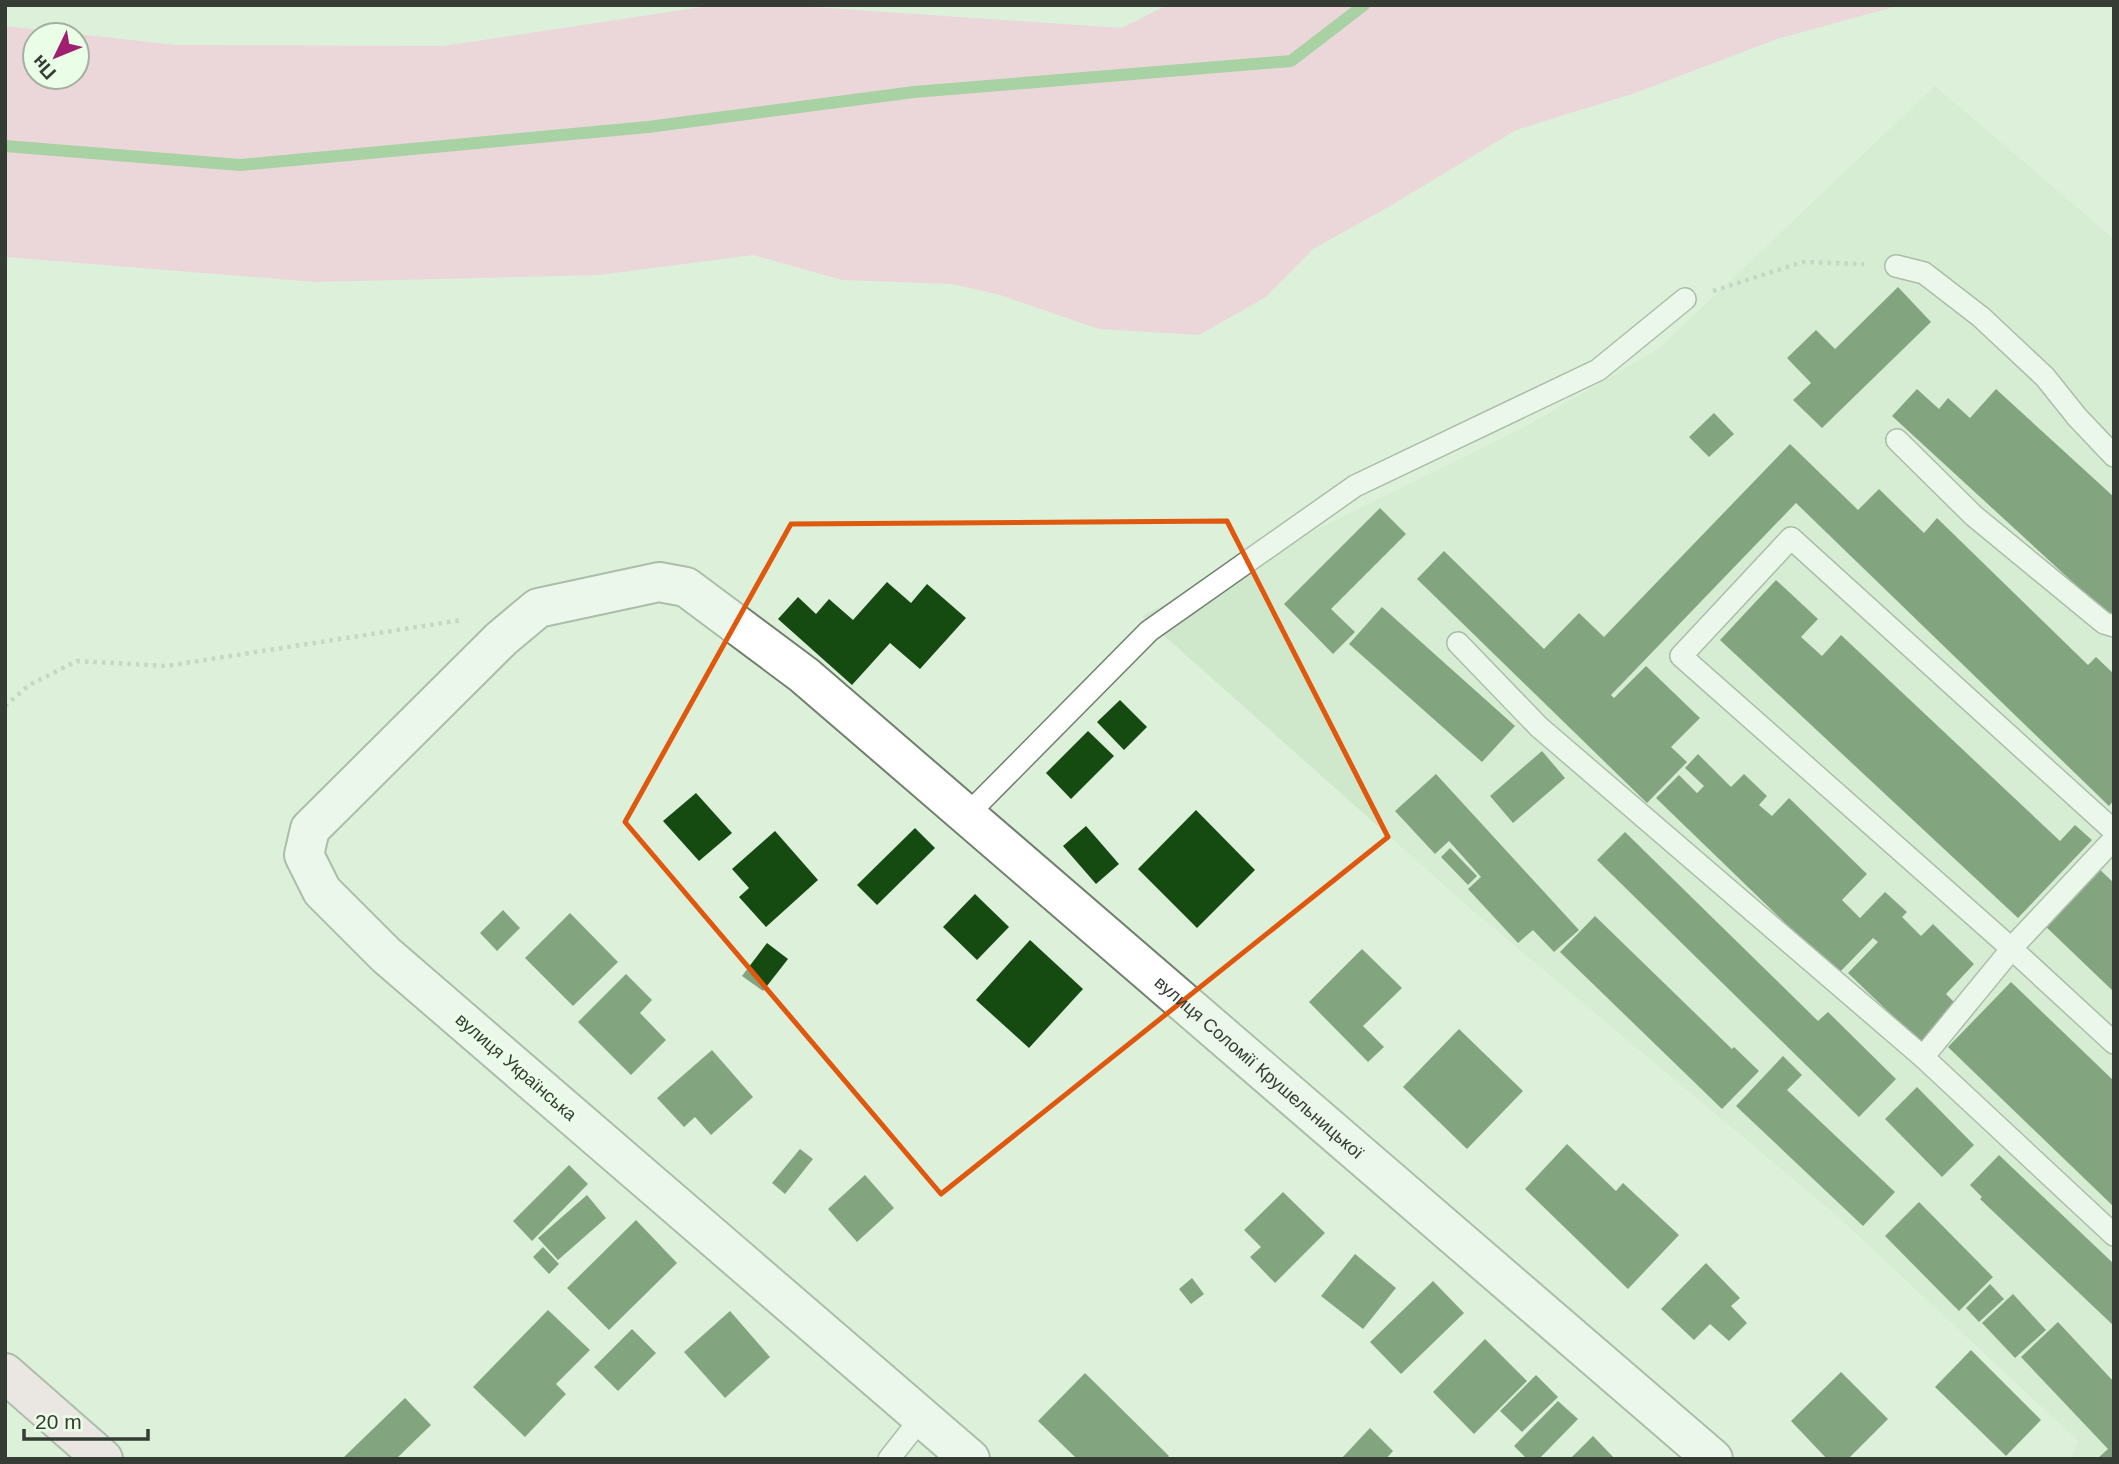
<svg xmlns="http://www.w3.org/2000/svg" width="2119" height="1464" font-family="Helvetica,sans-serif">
<rect width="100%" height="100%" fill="#ddf0da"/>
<polygon fill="#cfe8cc" points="1935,86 2114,239 2114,1459 2071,1459 2078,1441 1836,1215 1472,910 1142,616 1526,426 1658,349"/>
<path fill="#fcb8da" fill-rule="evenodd" d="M 715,5 L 784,5 L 1122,28 L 1167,5 L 1901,5 L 1777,39 L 1635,93 L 1516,130 L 1390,206 L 1313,249 L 1266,297 L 1199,335 L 1099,329 L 1000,295 L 952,284 L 842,280 L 753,255 L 600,275 L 315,282 L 5,257 L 5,26 L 176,45 L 443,46 ZM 35,35 L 77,35 L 77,77 L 35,77 Z"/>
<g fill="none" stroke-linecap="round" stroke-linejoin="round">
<polyline stroke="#68ad61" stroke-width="12" points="5,146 240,165 648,127 914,92 1291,61 1364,5"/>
</g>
<g fill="#154a11">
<polygon points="1898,287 1931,322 1822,428 1793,400 1811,383 1787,358 1816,330 1835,349"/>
<polygon points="1917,389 1939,409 1948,398 1970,418 1996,389 2114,497 2114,620 1892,416"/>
<polygon points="1714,413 1734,434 1709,457 1689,437"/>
<polygon points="1790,444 1858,510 1879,489 1924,533 1937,518 2088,665 2096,657 2114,674 2114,800 2109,806 1796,503 1611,695 1614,698 1646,666 1700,718 1671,747 1687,762 1647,803 1417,579 1444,551 1544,649 1579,613 1604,637"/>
<polygon points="1380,508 1406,534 1331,609 1355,632 1333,654 1284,604"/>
<polygon points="1776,580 1818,619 1801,637 1822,656 1841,635 2060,841 2075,825 2092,840 2018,918 1720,640"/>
<polygon points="887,582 911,603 927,584 966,618 920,669 890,643 852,685 778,619 798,597 816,614 829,599 853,620"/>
<polygon points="1382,607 1515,726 1482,762 1349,644"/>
<polygon points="1120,700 1147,727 1124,750 1097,722"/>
<polygon points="1088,731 1114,756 1071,799 1046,773"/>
<polygon points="1542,751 1565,778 1513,823 1490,796"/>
<polygon points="1698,754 1731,787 1744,774 1767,796 1759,805 1772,816 1789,798 1867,874 1842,900 1860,918 1885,892 1907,912 1902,917 1921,936 1933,924 1974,964 1946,994 1959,1007 1922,1044 1848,973 1878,942 1873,938 1838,974 1656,798 1679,775 1697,793 1704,786 1685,768"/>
<polygon points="1436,774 1579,930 1554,952 1533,930 1518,943 1468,889 1481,877 1449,841 1435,854 1395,811"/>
<polygon points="696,793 732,833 699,861 663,821"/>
<polygon points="1196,810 1255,870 1197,928 1138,869"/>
<polygon points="1086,826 1119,864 1096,884 1063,846"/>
<polygon points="915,828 935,848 877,905 857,885"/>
<polygon points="775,831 818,880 766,927 739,897 749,888 732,869"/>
<polygon points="1625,832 1818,1021 1828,1012 1896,1079 1859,1117 1597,860"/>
<polygon points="1450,848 1477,876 1468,885 1441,857"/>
<polygon points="2097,867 2114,883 2114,992 2042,923"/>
<polygon points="975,894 1009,927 977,960 943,927"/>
<polygon points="503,910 520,928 497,951 480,933"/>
<polygon points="570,913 618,962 573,1006 525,958"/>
<polygon points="1595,916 1732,1049 1734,1047 1759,1071 1722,1109 1560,952"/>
<polygon points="1030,940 1083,989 1029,1048 976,1000"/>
<polygon points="767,943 788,959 763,991 742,976"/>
<polygon points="1362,949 1402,988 1363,1026 1384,1047 1368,1062 1309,1002"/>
<polygon points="626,974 652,1000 640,1013 666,1040 631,1075 578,1022"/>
<polygon points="2011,982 2114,1081 2114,1207 1948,1047"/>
<polygon points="1459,1029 1523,1091 1467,1149 1403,1087"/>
<polygon points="712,1050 753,1097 711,1135 695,1117 684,1127 657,1098"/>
<polygon points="1783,1056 1802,1075 1787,1090 1895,1192 1863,1226 1736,1106"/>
<polygon points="1917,1087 1974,1145 1942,1177 1885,1119"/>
<polygon points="1567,1144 1616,1191 1623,1183 1679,1235 1628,1289 1525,1189"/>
<polygon points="800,1149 813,1159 785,1194 772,1183"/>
<polygon points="1999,1155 2114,1264 2114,1326 1980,1199 1982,1197 1970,1185"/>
<polygon points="569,1165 588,1184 532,1241 513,1221"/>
<polygon points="865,1175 894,1208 857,1242 828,1209"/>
<polygon points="1283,1192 1325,1233 1275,1283 1250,1257 1261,1247 1244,1230"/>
<polygon points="587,1195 606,1218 558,1260 538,1238"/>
<polygon points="1919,1202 1993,1277 1959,1311 1885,1236"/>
<polygon points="636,1220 677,1263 609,1330 567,1288"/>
<polygon points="543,1247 559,1264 549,1274 533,1257"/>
<polygon points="1355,1254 1396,1288 1363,1329 1321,1296"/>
<polygon points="1706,1263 1740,1298 1731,1306 1747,1323 1729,1341 1710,1324 1694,1340 1661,1309"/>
<polygon points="1192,1278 1204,1294 1191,1304 1179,1289"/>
<polygon points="1433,1281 1464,1313 1401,1374 1370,1342"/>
<polygon points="1990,1284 2004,1299 1979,1322 1966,1308"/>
<polygon points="2013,1294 2046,1330 2015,1358 1982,1323"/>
<polygon points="548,1310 590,1350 556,1384 566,1394 525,1437 473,1387"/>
<polygon points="730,1311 770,1357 725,1398 684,1352"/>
<polygon points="2058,1322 2114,1382 2114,1459 2097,1459 2108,1449 2021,1357"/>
<polygon points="632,1329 656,1353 618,1391 594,1367"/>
<polygon points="1485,1339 1527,1381 1474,1434 1433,1392"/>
<polygon points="1971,1350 2041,1420 2006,1456 1935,1387"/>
<polygon points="1841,1372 1888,1419 1848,1459 1827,1459 1791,1421"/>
<polygon points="1085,1373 1169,1456 1166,1459 1077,1459 1038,1421"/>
<polygon points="1536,1375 1558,1397 1522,1432 1500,1411"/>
<polygon points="405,1398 431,1425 396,1459 346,1459 344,1457"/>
<polygon points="1558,1401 1578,1419 1539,1459 1527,1459 1514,1446"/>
<polygon points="1370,1428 1393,1451 1386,1459 1341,1459"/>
<polygon points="1593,1436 1615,1459 1570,1459"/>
</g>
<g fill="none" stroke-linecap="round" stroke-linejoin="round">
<g stroke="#6f806d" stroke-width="24">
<g id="service">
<polyline points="1896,266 1924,273 1981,317 2045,377 2077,417 2114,456"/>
<polyline points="1897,440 1974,516 2104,623 2114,626"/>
<polyline points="1458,643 1539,727 1923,1057 2114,1235"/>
<polyline points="967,815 1149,631 1355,486 1598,370 1685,299"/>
<polyline points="2114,831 1791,538 1681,656 2012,949 2114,1043"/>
<polyline points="1923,1057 2019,940 2114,839"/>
<polyline points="889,1459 922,1417"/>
</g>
</g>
<g stroke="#6f806d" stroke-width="42">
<g id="minor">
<path id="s1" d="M 970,1459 L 386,955 L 322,891 L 304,855 L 310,829 L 501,639 L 538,608 L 659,582 L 686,587 L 804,675 L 1713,1459"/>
</g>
</g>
<g stroke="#6f806d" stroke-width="42">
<polyline id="secondary" points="5,1373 103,1459"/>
</g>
<g stroke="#aab9a7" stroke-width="4.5" stroke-dasharray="3.5 5" stroke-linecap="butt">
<polyline points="1713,291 1803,262 1864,264"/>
<polyline points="5,706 29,685 77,661 166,666 462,620"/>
</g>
<use href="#service" stroke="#fff" stroke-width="21"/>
<use href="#minor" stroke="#fff" stroke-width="38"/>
<use href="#secondary" stroke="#fbdaec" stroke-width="38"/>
</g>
<path d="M0 0H2119V1464H0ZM 1227,521 L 1388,837 L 941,1194 L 625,822 L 791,524 Z" fill="#ddf0da" fill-opacity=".55" fill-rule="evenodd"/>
<path fill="none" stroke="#df580e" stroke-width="5" stroke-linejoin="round" d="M 1227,521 L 1388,837 L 941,1194 L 625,822 L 791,524 Z"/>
<g text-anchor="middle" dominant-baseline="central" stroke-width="7" stroke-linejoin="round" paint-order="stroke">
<g font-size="18" fill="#343c34" stroke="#eafde7">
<text transform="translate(516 1067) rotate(41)">вулиця Українська</text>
<text stroke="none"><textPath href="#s1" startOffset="2146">вулиця Соломії Крушельницької</textPath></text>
</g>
</g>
<rect width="2119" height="1464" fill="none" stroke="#343c34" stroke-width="14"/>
<g transform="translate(56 56) rotate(227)"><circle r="33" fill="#eafde7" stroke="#a1b09f" stroke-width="2"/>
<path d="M0-5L12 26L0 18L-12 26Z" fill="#a01f71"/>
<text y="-10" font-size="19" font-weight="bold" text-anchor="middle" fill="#343c34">Пн</text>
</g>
<path d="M24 1429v10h124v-10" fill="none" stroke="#343c34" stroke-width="3.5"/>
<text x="35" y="1429" font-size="21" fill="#343c34" stroke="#eafde7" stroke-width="5" paint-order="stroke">20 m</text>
</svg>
